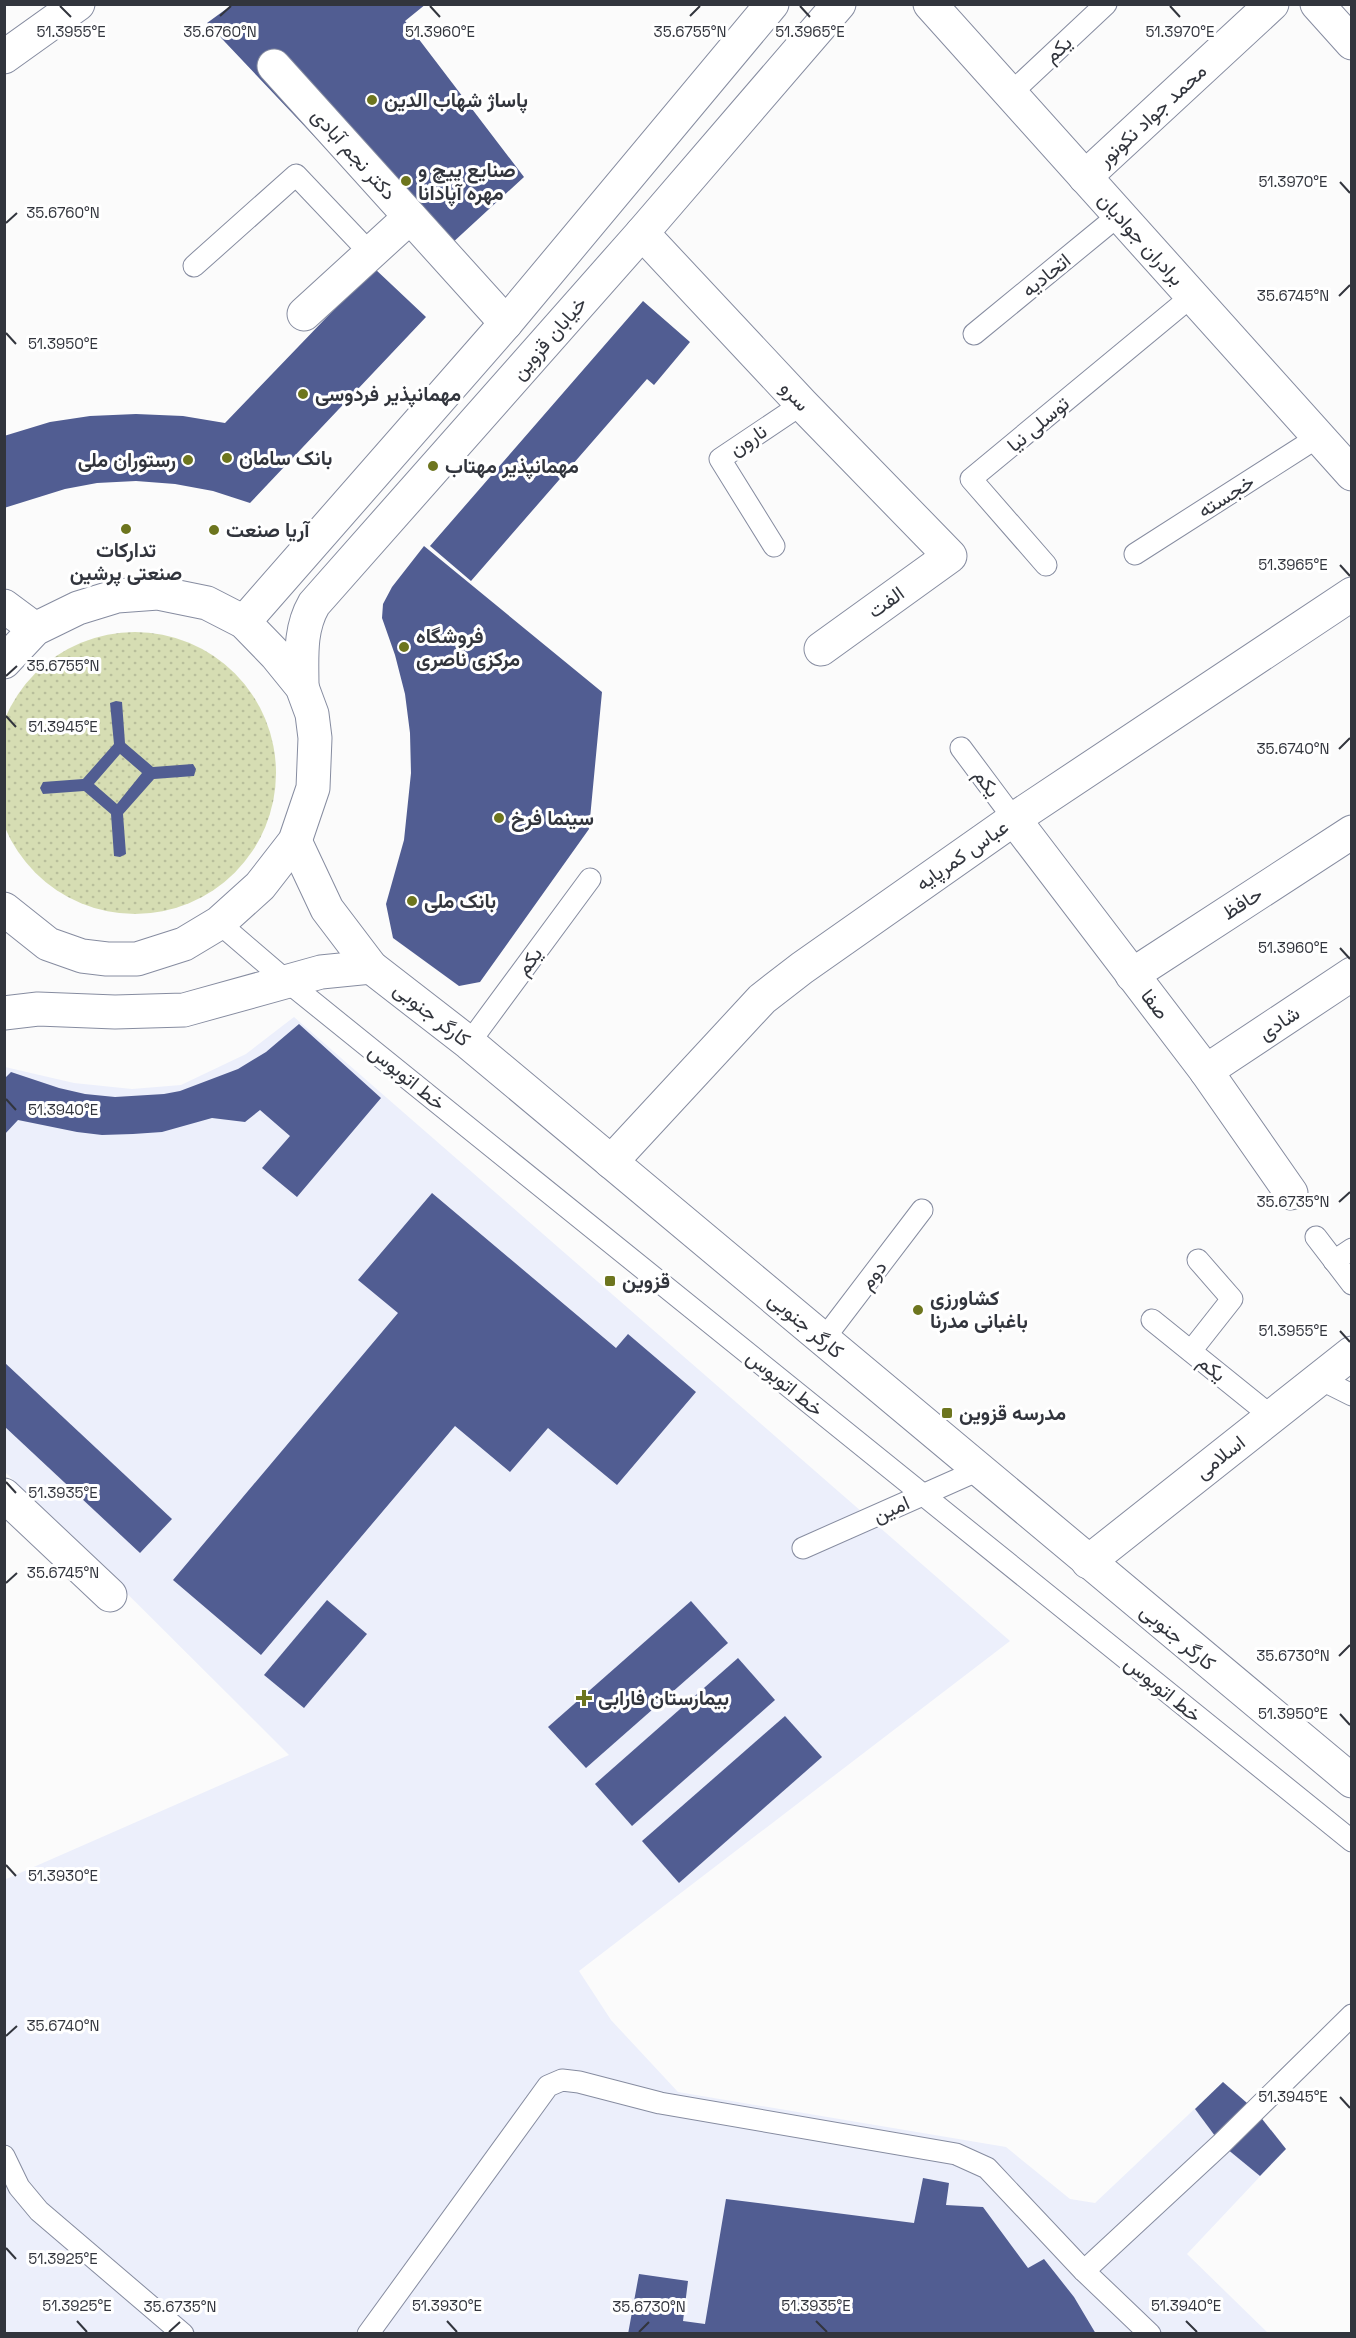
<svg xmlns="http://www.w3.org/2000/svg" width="1356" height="2338" font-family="'Space Grotesk',Vazirmatn,sans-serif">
<defs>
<pattern id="grass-dots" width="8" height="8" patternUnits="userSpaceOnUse" patternTransform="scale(1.5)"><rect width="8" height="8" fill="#d6ddb3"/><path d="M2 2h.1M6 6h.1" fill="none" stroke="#b8be9b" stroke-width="1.8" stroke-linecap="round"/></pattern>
</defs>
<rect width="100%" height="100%" fill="#fbfbfb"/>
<polygon fill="#eceffb" points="294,1017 1010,1641 579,1971 611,2020 678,2092 1006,2147 1070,2199 1095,2203 1223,2082 1255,2110 1286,2149 1187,2254 1268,2333 5,2333 4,1880 289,1755 5,1472 5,1067 74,1083 132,1089 181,1085 246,1054"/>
<circle fill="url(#grass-dots)" cx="135" cy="773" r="141"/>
<g fill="#515d92" fill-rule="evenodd">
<polygon points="233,4 426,4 405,21 524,177 450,245 452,282 207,23"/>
<polygon points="374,268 426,317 250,503 213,491 175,484 136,481 97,483 65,489 4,508 4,436 50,422 90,416 136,414 183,416 225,423"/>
<polygon points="643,301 690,342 654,385 647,379 471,581 430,546"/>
<polygon points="424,546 602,692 589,829 480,982 459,986 393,938 386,904 404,840 411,773 410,733 405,694 395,655 382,618 383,604 392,587"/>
<path d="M 116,701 L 122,702 L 125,743 L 153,767 L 193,764 L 196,769 L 194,776 L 154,779 L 123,814 L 126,854 L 120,857 L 114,856 L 111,814 L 84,791 L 43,794 L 40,788 L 43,782 L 83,779 L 114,744 L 110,703 ZM 120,754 L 142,773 L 117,804 L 94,784 Z"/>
<polygon points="299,1024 381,1098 297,1197 262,1168 290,1136 260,1110 245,1122 212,1118 162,1132 133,1134 102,1135 77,1132 18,1120 4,1135 4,1079 11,1072 59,1088 85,1094 115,1097 164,1094 180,1091 238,1069 266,1052"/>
<polygon points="432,1193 616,1348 628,1334 696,1392 617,1485 548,1428 510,1472 455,1426 261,1655 173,1580 398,1313 358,1280"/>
<polygon points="4,1362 172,1519 140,1553 4,1426"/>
<polygon points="327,1600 367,1634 304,1708 264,1675"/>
<polygon points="691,1601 728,1643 586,1768 548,1727"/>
<polygon points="738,1658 775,1700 632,1826 595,1784"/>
<polygon points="785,1716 822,1757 679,1883 642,1841"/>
<polygon points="1223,2082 1255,2110 1286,2149 1260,2176 1221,2144 1195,2109"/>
<polygon points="923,2178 949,2183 946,2205 983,2207 1028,2268 1044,2259 1074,2297 1096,2334 628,2334 639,2274 688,2281 683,2321 705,2324 726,2199 914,2223"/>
</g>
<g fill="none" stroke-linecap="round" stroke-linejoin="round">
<g stroke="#868ca0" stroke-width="23">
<g id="service">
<polyline points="1010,94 1106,4"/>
<polyline points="194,266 296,175 370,253"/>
<polyline points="974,334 1119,215"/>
<polyline points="774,546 720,459 802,404"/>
<polyline points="1135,554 1318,437"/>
<polyline points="1046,565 971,479 1192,296"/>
<polyline points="961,748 1014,819"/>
<polyline points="219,923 283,978 1352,1841"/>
<polyline points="469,1043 590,879"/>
<polyline points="1316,1237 1352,1284"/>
<polyline points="1334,1261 1352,1249"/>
<polyline points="1152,1320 1271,1416"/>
<polyline points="823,1340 922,1210"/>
<polyline points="1191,1351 1232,1299 1198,1260"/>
<polyline points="1320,1379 1352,1395"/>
<polyline points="803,1548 979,1470"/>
<polyline points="4,2156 19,2187 39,2211 183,2334"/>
<polyline points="1084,2271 1221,2144 1352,2015"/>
<polyline points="368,2334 548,2086 562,2080 579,2082 660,2103 956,2154 987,2168 1084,2271 1150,2334"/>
</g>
</g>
<g stroke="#868ca0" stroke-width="35">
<g id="minor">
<polyline points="1317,4 1352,43"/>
<polyline points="4,57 78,4"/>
<polyline points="274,66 506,323"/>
<polyline points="1085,177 1272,4"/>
<polyline points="642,233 802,404 950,556 821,649"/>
<polyline points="304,314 410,217"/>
<polyline points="1014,819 1206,1071 1291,1193"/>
<polyline points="1132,975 1352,832"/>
<polyline points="1206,1071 1352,974"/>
<polyline points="611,1162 762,999 802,968 1014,819 1352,594"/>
<polyline points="4,1495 110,1595"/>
<polyline points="1088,1562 1352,1353"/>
</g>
</g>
<g stroke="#868ca0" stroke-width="35">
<polyline id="tertiary" points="930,4 1352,474"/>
</g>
<g stroke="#868ca0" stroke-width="35">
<g id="primary">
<polyline points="4,606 35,629"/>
<polyline points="244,622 506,323 772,4"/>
<polyline points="4,662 35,629 78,608 117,596 158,593 207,603 244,622 276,655 302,687 312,714 315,738 313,788 295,841 260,886 219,923 184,944 137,959 107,959 82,956 48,944 4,909"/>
<path d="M 302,687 C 302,658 299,630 314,604 L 642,233 L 839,4"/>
<polyline points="295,841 327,909 371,967 469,1043 1352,1781"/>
<polyline points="4,1013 38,1009 115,1012 184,1010 321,972 371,967"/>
</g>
</g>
<use href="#service" stroke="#fff" stroke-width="21"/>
<use href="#minor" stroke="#fff" stroke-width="33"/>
<use href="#tertiary" stroke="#fff" stroke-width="33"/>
<use href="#primary" stroke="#fff" stroke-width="33"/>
</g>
<path fill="none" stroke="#32353d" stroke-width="2" d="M 60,6 L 71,17M 430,6 L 440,17M 800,6 L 810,17M 1170,6 L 1180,17M 220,16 L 231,6M 690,16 L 700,6M 1340,182 L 1350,193M 6,223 L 17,213M 1339,296 L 1350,285M 6,333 L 16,344M 1340,565 L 1350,576M 6,676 L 17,666M 6,716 L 16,727M 1339,749 L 1350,738M 1340,948 L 1350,959M 6,1099 L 16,1110M 1339,1202 L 1350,1192M 1340,1331 L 1350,1342M 6,1482 L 16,1493M 6,1583 L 17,1573M 1339,1656 L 1350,1645M 1340,1714 L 1350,1725M 6,1865 L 16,1876M 6,2036 L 17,2026M 1340,2097 L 1350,2108M 6,2248 L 16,2259M 77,2321 L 87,2332M 447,2321 L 457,2332M 816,2321 L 827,2332M 1186,2321 L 1197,2332M 169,2332 L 180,2322M 639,2332 L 649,2322"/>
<g fill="#6d751e" stroke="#fff" stroke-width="2">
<circle cx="372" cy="100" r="6"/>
<circle cx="406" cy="181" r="6"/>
<circle cx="303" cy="394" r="6"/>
<circle cx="227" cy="458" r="6"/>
<circle cx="188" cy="460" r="6"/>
<circle cx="433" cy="466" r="6"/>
<circle cx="126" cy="529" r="6"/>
<circle cx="214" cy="530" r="6"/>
<circle cx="404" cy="647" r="6"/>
<circle cx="499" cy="818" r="6"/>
<circle cx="412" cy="901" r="6"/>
<rect x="604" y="1275" width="12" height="12" rx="3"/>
<circle cx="918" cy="1310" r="6"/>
<rect x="941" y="1407" width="12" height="12" rx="3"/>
<path d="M581 1689h6v6h6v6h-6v6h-6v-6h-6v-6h6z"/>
</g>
<g text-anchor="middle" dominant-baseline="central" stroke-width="6" stroke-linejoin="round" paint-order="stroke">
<g font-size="20" fill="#32353d" stroke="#fff">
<text transform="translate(1058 49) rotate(-43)">یکم</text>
<text transform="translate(1152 115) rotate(-43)">محمد جواد نکونور</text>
<text transform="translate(354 154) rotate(48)">دکتر نجم آبادی</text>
<text transform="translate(1141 239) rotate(48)">برادران جوادیان</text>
<text transform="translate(1046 275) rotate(-39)">اتحادیه</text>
<text transform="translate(549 338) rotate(-49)">خیابان قزوین</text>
<text transform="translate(795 396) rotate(47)">سرو</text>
<text transform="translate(1038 424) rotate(-40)">توسلی نیا</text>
<text transform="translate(748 440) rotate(-34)">نارون</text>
<text transform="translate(1226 496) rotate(-32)">خجسته</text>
<text transform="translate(886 602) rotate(-36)">الفت</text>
<text transform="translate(987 783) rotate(54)">یکم</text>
<text transform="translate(962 855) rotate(-35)">عباس کمرپایه</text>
<text transform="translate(1242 903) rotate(-33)">حافظ</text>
<text transform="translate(529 961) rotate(-54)">یکم</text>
<text transform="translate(1155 1004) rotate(52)">صفا</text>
<text transform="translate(432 1014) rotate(38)">کارگر جنوبی</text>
<text transform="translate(1279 1023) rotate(-34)">شادی</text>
<text transform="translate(407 1077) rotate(39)">خط اتوبوس</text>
<text transform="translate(873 1275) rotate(-53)">دوم</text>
<text transform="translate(806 1325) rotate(40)">کارگر جنوبی</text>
<text transform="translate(1212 1368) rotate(39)">یکم</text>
<text transform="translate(785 1383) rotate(39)">خط اتوبوس</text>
<text transform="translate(1220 1457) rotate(-38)">اسلامی</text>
<text transform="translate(891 1509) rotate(-24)">امین</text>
<text transform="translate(1178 1637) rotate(40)">کارگر جنوبی</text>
<text transform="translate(1163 1689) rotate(39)">خط اتوبوس</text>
</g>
<g font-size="20" font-weight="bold" fill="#32353d" stroke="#fff" text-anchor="start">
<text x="384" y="100">پاساژ شهاب الدین</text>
<text x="418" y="170">صنایع پیچ و<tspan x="418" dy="23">مهره آپادانا</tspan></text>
<text x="315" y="394">مهمانپذیر فردوسی</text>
<text x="239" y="458">بانک سامان</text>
<text x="176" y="460" text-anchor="end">رستوران ملی</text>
<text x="445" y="466">مهمانپذیر مهتاب</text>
<text x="226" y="530">آریا صنعت</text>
<text x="126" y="550" text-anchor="middle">تدارکات<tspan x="126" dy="23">صنعتی پرشین</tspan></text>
<text x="416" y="636">فروشگاه<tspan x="416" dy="23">مرکزی ناصری</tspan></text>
<text x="511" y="818">سینما فرخ</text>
<text x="424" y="901">بانک ملی</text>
<text x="622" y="1281">قزوین</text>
<text x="930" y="1298">کشاورزی<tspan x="930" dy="23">باغبانی مدرنا</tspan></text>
<text x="959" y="1413">مدرسه قزوین</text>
<text x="598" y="1698">بیمارستان فارابی</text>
</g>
</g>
<g font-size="15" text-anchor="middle" fill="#32353d" stroke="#fff" stroke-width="6" stroke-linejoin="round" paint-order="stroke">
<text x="220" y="37">35.6760°N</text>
<text x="690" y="37">35.6755°N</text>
<text x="810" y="37">51.3965°E</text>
<text x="1180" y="37">51.3970°E</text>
<text x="71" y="37">51.3955°E</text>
<text x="440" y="37">51.3960°E</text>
<text x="1293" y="187">51.3970°E</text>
<text x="63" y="218">35.6760°N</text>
<text x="1293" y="301">35.6745°N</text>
<text x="63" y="349">51.3950°E</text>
<text x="1293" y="570">51.3965°E</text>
<text x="63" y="671">35.6755°N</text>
<text x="63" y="732">51.3945°E</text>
<text x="1293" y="754">35.6740°N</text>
<text x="1293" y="953">51.3960°E</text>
<text x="63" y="1115">51.3940°E</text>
<text x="1293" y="1207">35.6735°N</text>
<text x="1293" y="1336">51.3955°E</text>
<text x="63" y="1498">51.3935°E</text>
<text x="63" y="1578">35.6745°N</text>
<text x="1293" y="1661">35.6730°N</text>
<text x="1293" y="1719">51.3950°E</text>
<text x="63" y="1881">51.3930°E</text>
<text x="63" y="2031">35.6740°N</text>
<text x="1293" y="2102">51.3945°E</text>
<text x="63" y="2264">51.3925°E</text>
<text x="77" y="2311">51.3925°E</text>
<text x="447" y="2311">51.3930°E</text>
<text x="816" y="2311">51.3935°E</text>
<text x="1186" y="2311">51.3940°E</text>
<text x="180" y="2312">35.6735°N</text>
<text x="649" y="2312">35.6730°N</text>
</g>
<rect width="1356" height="2338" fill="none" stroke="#32353d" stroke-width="12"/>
</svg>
